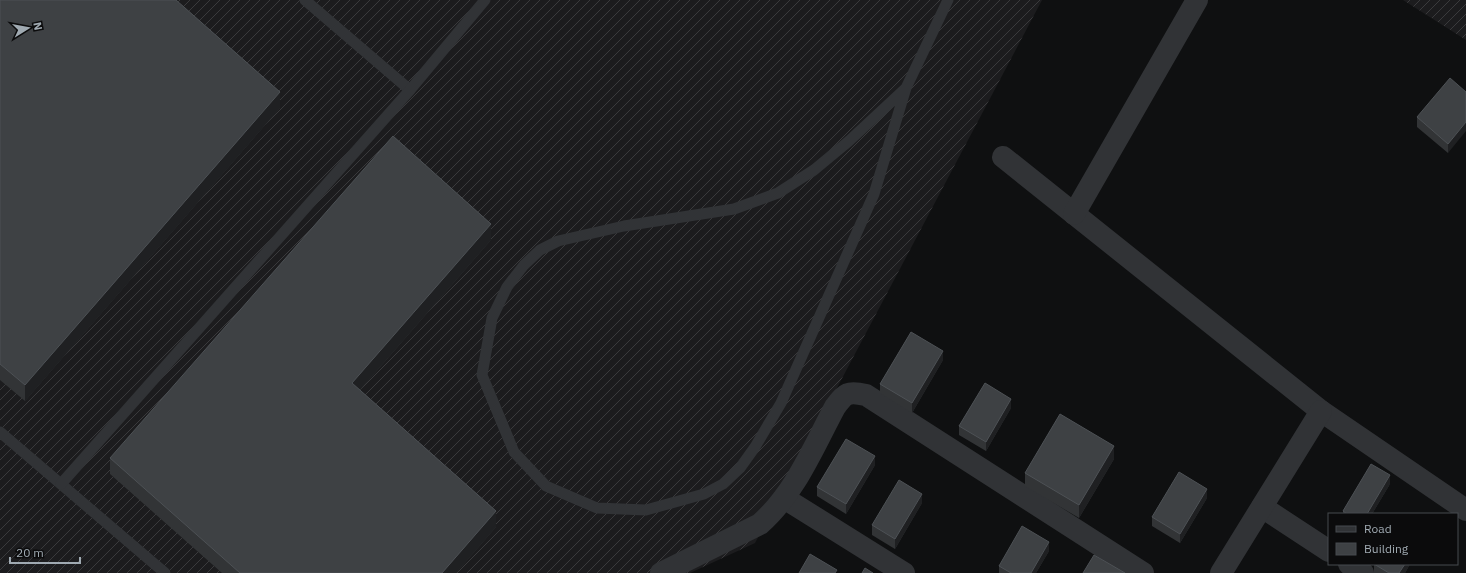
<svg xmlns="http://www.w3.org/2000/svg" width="1466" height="573" font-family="'IBM Plex Sans',sans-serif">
<defs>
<pattern id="industrial-furrows" width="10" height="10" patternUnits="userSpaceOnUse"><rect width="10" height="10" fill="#1c1c1e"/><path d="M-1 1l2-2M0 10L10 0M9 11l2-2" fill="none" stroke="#3a3a3c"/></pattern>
</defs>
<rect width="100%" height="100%" fill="#0f1011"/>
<g fill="url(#industrial-furrows)">
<polygon points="0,0 1042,0 755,543 690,573 0,573"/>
<polygon points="1403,0 1466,0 1466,40"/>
</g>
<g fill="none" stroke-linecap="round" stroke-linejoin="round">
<g stroke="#313336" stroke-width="11">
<polyline points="305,0 410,90"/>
<polyline points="906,88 874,194 781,403 755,447 740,468 723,484 704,494 646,510 597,508 546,486 514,452 482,375 492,318 507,287 524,265 540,250 558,241 624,226 734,209 778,193 814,170 849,141 906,88 948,0"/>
<polyline points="0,432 165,573"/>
<polyline points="61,484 410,90 485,0"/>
</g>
<g stroke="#313336" stroke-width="22">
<polyline points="1003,157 1321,411 1466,510"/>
<polyline points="1074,214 1197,0"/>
<polyline points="784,498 904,573"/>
<polyline points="1262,507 1329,551"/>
<polyline points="1349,564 1363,573"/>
<path d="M 661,573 L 760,524 C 795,493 813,448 835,407 C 845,393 848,391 866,395 L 1143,573"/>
<polyline points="1221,573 1321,411"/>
</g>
</g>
<g fill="#323436">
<polygon points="0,0 280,108 25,401 0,380"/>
<polygon points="1466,92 1448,153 1417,127 1417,117"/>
<polygon points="491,240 360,390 496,527 456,573 222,573 110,474 110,458"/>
<polygon points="943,360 912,413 880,393 880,384"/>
<polygon points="1011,408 986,451 959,435 959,426"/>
<polygon points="1114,459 1079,518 1025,486 1025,473"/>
<polygon points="875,465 846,514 817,496 817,487"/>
<polygon points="1390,484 1372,514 1343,514 1343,511"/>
<polygon points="1207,498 1180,543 1152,526 1152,517"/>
<polygon points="922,503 895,549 872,535 872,525"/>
<polygon points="1049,551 1036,573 999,573 999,566"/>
<polygon points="1374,564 1410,564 1405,573 1374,573"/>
</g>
<g fill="#1f2022">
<polygon points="280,92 280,108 25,401 25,385"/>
<polygon points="1466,122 1466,131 1448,153 1448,144"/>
<polygon points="491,224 491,240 352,399 352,383"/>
<polygon points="943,351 943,360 912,413 912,403"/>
<polygon points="1011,399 1011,408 986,451 986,442"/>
<polygon points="1114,446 1114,459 1079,518 1079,505"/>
<polygon points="875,456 875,465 846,514 846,504"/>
<polygon points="1390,475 1390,484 1372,514 1367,514"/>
<polygon points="1207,489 1207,498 1180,543 1180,534"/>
<polygon points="922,494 922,503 895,549 895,539"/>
<polygon points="496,511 496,527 456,573 442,573"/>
<polygon points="1049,542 1049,551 1036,573 1031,573"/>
<polygon points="1405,564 1410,564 1405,573 1399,573"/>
</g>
<g fill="#3e4144" stroke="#4d5155">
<polygon points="0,0 176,0 280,92 25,385 0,364"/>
<polygon points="1450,78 1466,92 1466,122 1448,144 1417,117"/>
<polygon points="393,136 491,224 352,383 496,511 442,573 240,573 110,458"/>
<polygon points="911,332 943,351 912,403 880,384"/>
<polygon points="985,383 1011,399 986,442 959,426"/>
<polygon points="1060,414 1114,446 1079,505 1025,473"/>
<polygon points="846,439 875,456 846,504 817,487"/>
<polygon points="1371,464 1390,475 1367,514 1347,514 1343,511"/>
<polygon points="1179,472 1207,489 1180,534 1152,517"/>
<polygon points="899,480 922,494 895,539 872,525"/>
<polygon points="1022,526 1049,542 1031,573 1011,573 999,566"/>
<polygon points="810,554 837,570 835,573 799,573"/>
<polygon points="1094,555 1125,573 1083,573"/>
<polygon points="1374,564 1405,564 1399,573 1389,573"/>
<polygon points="865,568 873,573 862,573"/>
</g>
<rect x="1328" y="513" width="130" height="52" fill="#0b0b0c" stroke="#474b4e"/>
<rect x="1336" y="526" width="20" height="6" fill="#313336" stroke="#474b4e"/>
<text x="1364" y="533" font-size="12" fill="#a0aab2">Road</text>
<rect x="1336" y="543" width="20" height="12" fill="#3e4144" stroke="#474b4e"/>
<text x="1364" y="553" font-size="12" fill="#a0aab2">Building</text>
<g transform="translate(28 28) rotate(79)" stroke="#0b0b0c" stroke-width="3" paint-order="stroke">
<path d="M0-3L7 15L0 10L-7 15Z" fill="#a0aab2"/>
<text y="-6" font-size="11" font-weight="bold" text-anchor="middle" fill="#a0aab2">N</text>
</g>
<path d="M10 557v6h70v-6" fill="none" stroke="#a0aab2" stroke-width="2"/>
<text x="16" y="557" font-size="12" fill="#a0aab2" stroke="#0b0b0c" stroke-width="3" paint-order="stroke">20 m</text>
</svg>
